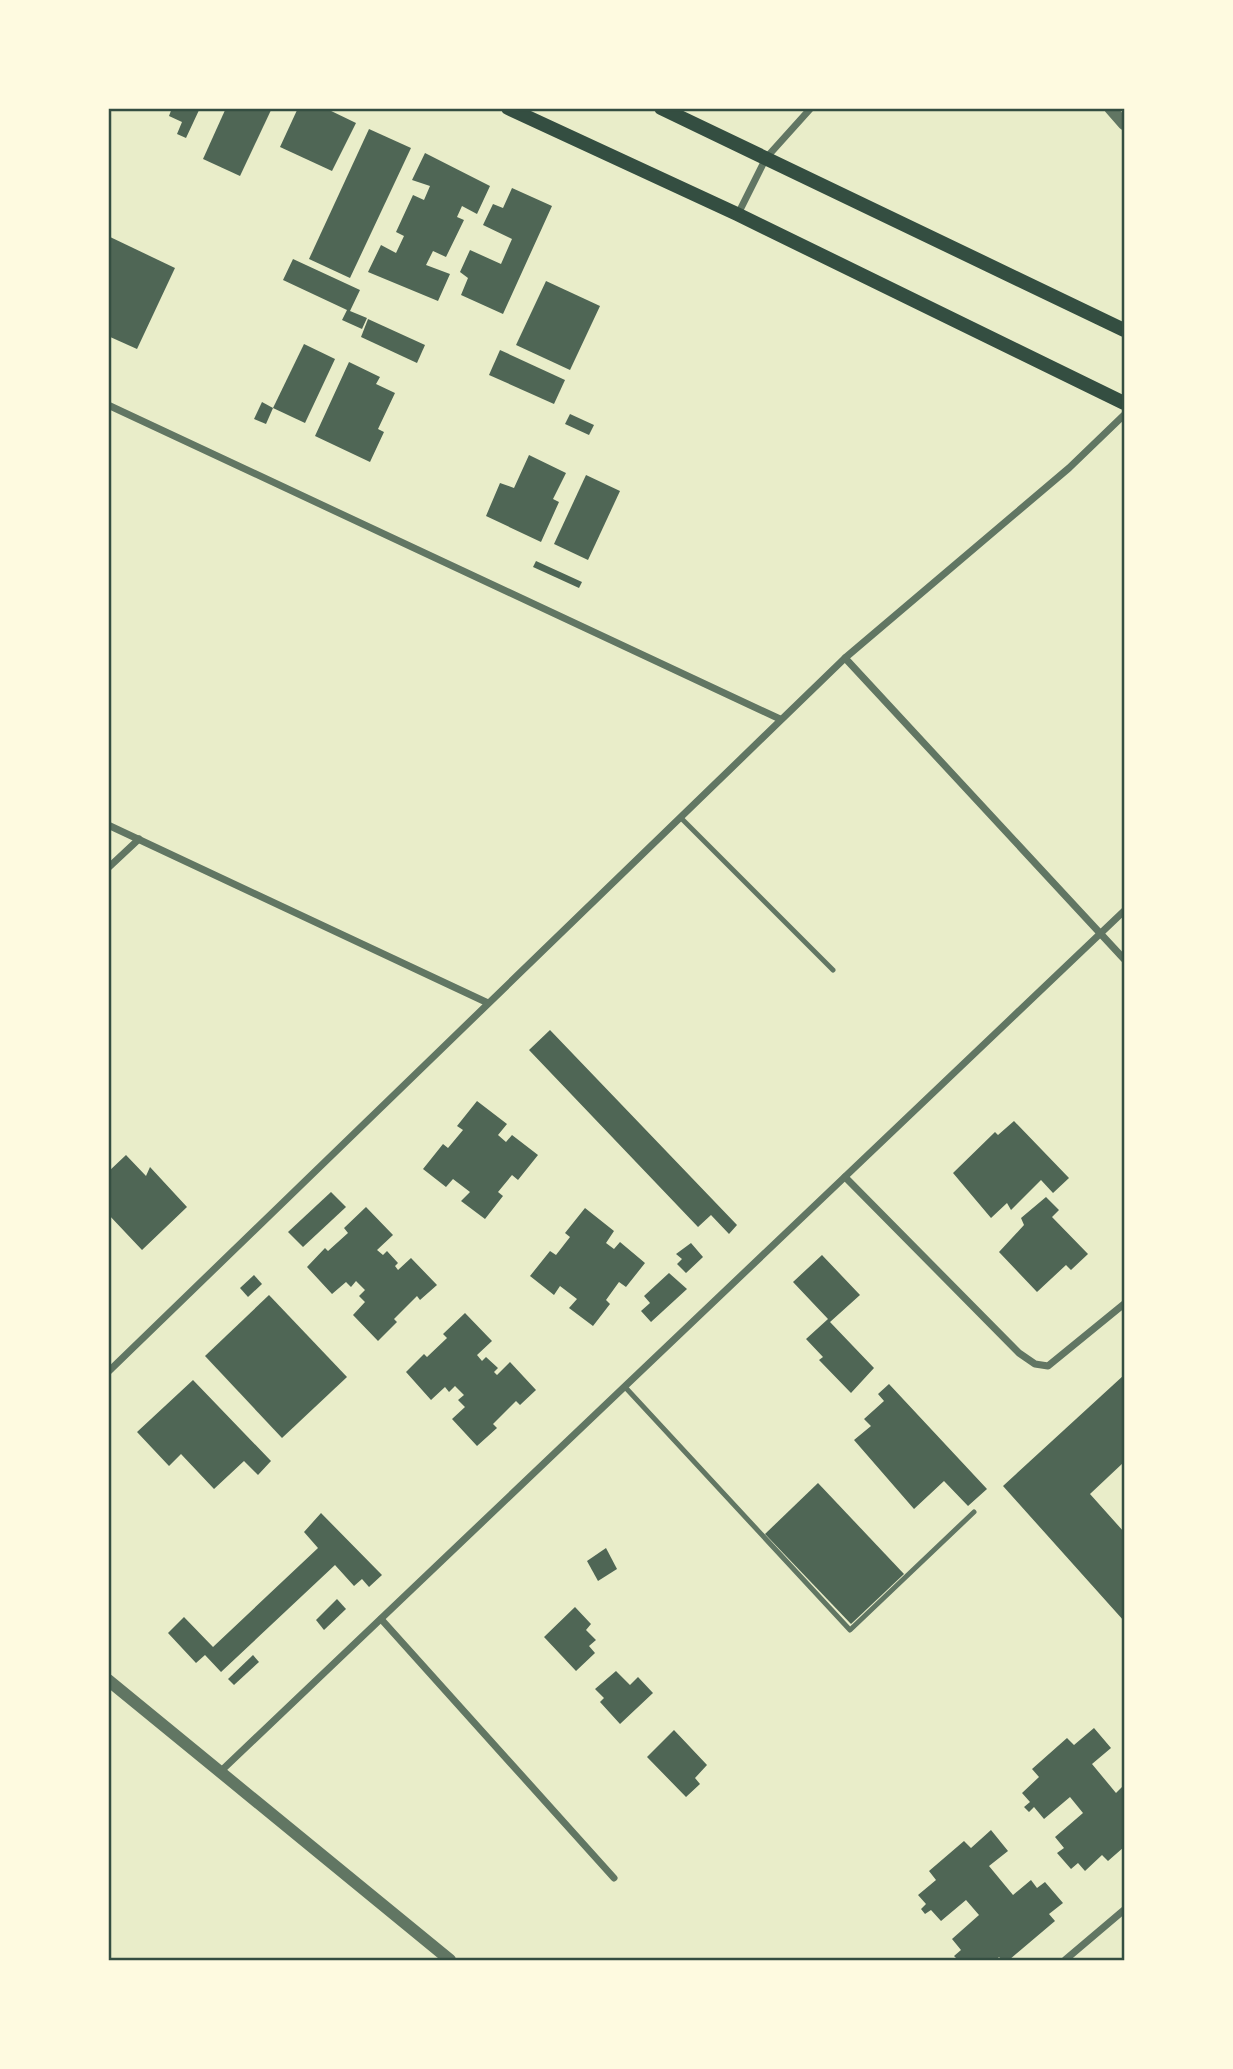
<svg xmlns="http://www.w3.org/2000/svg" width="1233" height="2069" font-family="'Golos Text',sans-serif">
<rect width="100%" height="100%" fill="#e9edc9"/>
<g fill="#4f6655">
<polygon points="172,108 200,108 186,138 177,134 182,122 169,116"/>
<polygon points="226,108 272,108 240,176 203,159"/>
<polygon points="298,108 325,108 356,123 332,171 280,147"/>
<polygon points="369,129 411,148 350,278 309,259"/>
<polygon points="425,153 490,186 477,214 462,206 457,217 464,220 446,257 433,251 426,265 450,274 438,301 368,272 381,245 396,253 404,236 396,232 413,195 424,200 430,186 412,180"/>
<polygon points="512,188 552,206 503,314 461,295 468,278 460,272 470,250 501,264 512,239 483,225 493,204 503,208"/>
<polygon points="108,236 175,268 137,349 108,336"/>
<polygon points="293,259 360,290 350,311 367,318 362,329 342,320 347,310 283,280"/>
<polygon points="546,281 600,306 570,370 516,345"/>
<polygon points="368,319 425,345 417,363 361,337"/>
<polygon points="304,344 335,359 305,423 273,408"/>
<polygon points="500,350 565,380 554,404 489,375"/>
<polygon points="349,362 380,377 376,384 395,393 378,429 384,432 370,462 315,436"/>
<polygon points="262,402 273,408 266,424 254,419"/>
<polygon points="570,414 594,425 589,435 565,424"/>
<polygon points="529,455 566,473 553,499 559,502 541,542 486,516 500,483 514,488"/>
<polygon points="586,475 620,491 588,560 554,544"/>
<polygon points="536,561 582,582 579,588 533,567"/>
<polygon points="550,1030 737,1225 729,1234 711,1215 698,1227 529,1050"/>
<polygon points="477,1101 507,1124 498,1135 506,1142 512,1135 538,1155 518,1180 512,1175 498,1192 503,1196 485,1219 461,1201 470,1192 453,1179 446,1187 423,1169 443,1144 448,1148 463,1130 457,1126"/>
<polygon points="1014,1121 1069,1178 1053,1193 1041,1180 1011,1210 1007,1203 991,1218 953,1173 995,1132 998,1135"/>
<polygon points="126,1155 146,1176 150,1167 187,1207 142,1250 108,1214 108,1172"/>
<polygon points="331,1192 346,1207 303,1247 288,1232"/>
<polygon points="1046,1197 1059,1210 1052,1217 1088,1254 1071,1270 1066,1265 1037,1292 999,1252 1024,1225 1021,1218"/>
<polygon points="366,1207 393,1235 377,1250 383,1255 387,1251 398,1263 395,1266 398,1270 411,1258 437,1285 420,1300 417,1296 394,1319 397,1322 378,1341 353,1315 365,1302 359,1296 365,1290 356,1281 351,1287 346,1282 332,1294 307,1267 325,1248 328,1251 348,1233 344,1228"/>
<polygon points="585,1208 614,1231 606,1243 614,1249 620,1242 645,1263 626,1287 619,1282 606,1300 610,1304 593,1326 569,1308 577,1299 560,1286 554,1295 530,1276 550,1251 556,1255 570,1237 565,1233"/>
<polygon points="691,1243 703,1257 686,1273 677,1264 682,1259 676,1254"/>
<polygon points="822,1255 860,1295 830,1322 874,1368 851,1393 819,1360 823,1357 806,1339 828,1319 793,1282"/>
<polygon points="669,1273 687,1289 651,1322 641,1311 650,1303 644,1296"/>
<polygon points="254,1275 262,1284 248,1297 240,1288"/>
<polygon points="269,1295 347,1377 282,1438 205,1356"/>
<polygon points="465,1313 492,1341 477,1355 482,1361 486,1357 498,1368 494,1372 497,1375 510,1362 536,1390 520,1405 516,1401 493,1424 497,1428 477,1446 452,1419 465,1407 458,1400 464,1395 455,1386 449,1392 445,1387 431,1400 406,1372 424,1354 427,1357 447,1338 443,1334"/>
<polygon points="1124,1375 1124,1462 1090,1494 1124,1532 1124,1621 1003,1486"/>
<polygon points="193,1380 271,1461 258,1475 244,1461 214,1489 181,1454 169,1466 137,1432"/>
<polygon points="889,1384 987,1489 968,1506 944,1481 914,1509 854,1440 871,1426 864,1419 884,1401 878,1394"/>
<polygon points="818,1483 904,1574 851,1624 765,1534"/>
<polygon points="321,1513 382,1575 369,1587 362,1579 354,1586 335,1565 221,1672 205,1655 196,1663 168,1633 184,1617 213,1647 318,1548 304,1532"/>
<polygon points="606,1548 617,1569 598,1581 587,1561"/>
<polygon points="337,1599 346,1609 324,1630 316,1620"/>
<polygon points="575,1607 591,1624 586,1630 596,1640 589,1646 595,1653 576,1671 544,1637"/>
<polygon points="253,1655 259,1662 234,1685 228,1679"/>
<polygon points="616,1671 630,1685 638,1677 653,1693 620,1724 600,1702 604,1698 595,1689"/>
<polygon points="1094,1728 1111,1748 1092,1764 1116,1793 1124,1785 1124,1847 1108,1861 1102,1855 1085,1871 1078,1863 1071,1869 1057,1853 1064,1848 1055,1837 1083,1813 1070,1797 1044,1819 1034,1807 1029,1812 1024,1807 1030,1802 1022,1793 1039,1777 1032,1769 1067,1738 1074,1745"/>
<polygon points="674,1730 707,1765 695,1778 700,1784 686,1797 647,1757"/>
<polygon points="991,1830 1008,1851 989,1866 1013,1895 1031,1880 1037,1888 1045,1882 1063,1903 1049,1914 1055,1921 1009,1960 1002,1960 999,1957 996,1960 958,1960 954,1956 961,1950 952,1939 979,1915 966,1900 941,1921 931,1910 925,1914 921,1909 926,1904 918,1895 936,1880 929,1871 964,1841 971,1848"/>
</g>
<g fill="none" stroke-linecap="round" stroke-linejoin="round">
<g stroke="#617663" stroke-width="5">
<polyline points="681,818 833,970"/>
<polyline points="625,1387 850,1630 974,1512"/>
</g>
<g stroke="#617663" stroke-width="7">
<polyline points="738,214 766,158 811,108"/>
<polyline points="108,405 780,719"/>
<polyline points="845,658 1124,959"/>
<polyline points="108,825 488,1003"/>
<polyline points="108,868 139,839"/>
<polyline points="845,1177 1019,1353 1035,1364 1048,1366 1124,1304"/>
<polyline points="108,1372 845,658 1069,468 1124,415"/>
<polyline points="381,1619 614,1878"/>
<polyline points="221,1771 1124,911"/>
<polyline points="1065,1960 1124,1910"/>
</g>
<g stroke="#617663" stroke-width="12">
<polyline points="1110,108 1124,124"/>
<polyline points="108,1680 450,1960"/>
</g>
<g stroke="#344e41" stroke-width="14">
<polyline points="508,108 737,214 1124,403"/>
<polyline points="661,108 1124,330"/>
</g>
</g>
<rect width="1233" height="2069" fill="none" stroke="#fefae0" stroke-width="220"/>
<rect x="110" y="110" width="1013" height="1849" fill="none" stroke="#344e41" stroke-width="2.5"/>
</svg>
